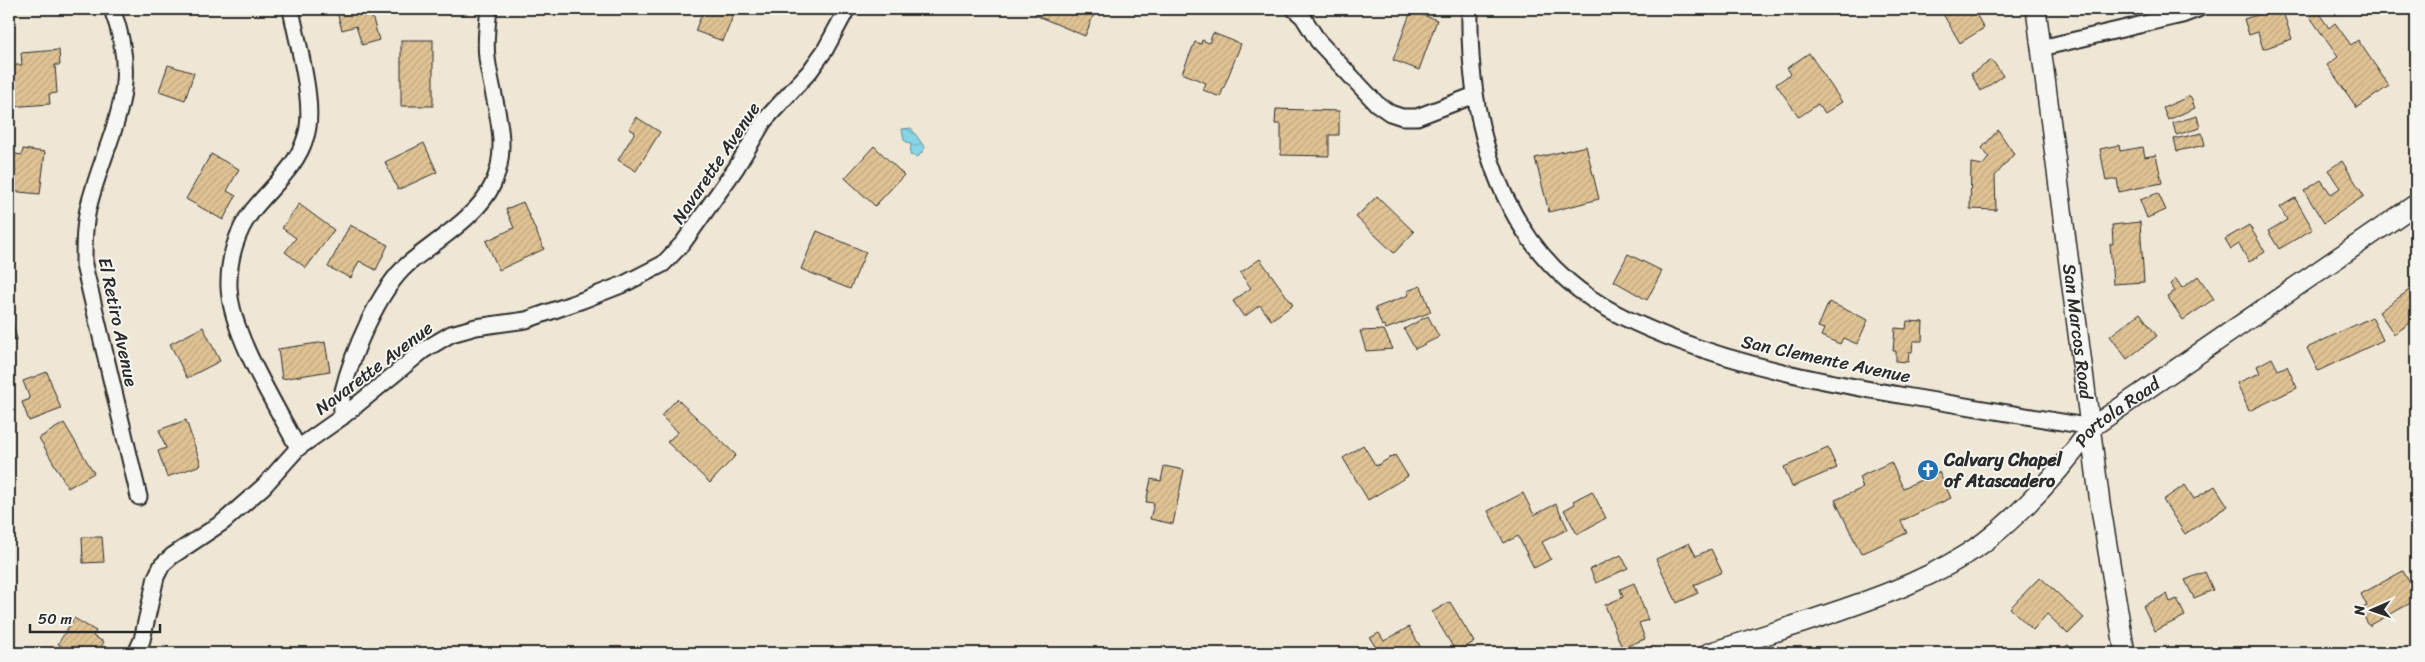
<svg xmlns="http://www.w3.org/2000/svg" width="2425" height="662" font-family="Sriracha,sans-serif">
<defs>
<pattern id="water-waves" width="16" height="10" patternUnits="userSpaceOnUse" patternTransform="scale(1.25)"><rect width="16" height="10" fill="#87d5e5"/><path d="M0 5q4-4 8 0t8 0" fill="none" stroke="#75b7c5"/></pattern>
<pattern id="building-hatch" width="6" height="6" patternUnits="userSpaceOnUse" patternTransform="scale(1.25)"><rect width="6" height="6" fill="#e0c394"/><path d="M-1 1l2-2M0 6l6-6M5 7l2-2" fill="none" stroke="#c0a880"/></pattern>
</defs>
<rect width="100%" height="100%" fill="#efe7d6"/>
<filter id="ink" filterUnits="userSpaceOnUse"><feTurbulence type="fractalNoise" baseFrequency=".02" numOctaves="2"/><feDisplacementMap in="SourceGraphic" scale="10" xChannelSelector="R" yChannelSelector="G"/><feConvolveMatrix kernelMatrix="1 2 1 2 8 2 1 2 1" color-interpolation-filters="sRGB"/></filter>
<g filter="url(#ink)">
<polygon fill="url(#water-waves)" stroke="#62919b" points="911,128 925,148 918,157 910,155 911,145 904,140 902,129"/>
<g fill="url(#building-hatch)" stroke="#2b2b2b">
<polygon points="336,9 370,9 379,40 362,45 356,26 342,30"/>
<polygon points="704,9 736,9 723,41 695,31"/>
<polygon points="1038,9 1096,9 1085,36 1035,15"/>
<polygon points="1940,9 1973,9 1984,28 1960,43"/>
<polygon points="2277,9 2282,9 2292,39 2263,49 2258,32 2249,35 2244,19"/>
<polygon points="1411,11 1437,20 1419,70 1393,60"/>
<polygon points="2318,12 2329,28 2335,23 2351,45 2358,40 2389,86 2357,108 2327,65 2338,57 2310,17"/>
<polygon points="1213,33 1241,44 1220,97 1203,90 1206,83 1182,73 1195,42 1201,44 1202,40 1209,43"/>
<rect x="401" y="40" width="32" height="66"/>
<polygon points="59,50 60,65 55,65 57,93 49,94 50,104 9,107 9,65 22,65 21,53"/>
<polygon points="1809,53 1842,102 1825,113 1818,104 1799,117 1776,84 1791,74 1787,68"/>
<polygon points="1992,60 2003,76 1981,91 1971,74"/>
<polygon points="168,65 194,73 185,100 159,91"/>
<polygon points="2190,96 2195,108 2168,120 2163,108"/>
<polygon points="1276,109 1339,111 1339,135 1329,135 1329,156 1281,155 1281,124 1275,124"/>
<polygon points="2197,116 2200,128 2176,135 2173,123"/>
<polygon points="636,117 660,132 636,171 618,160 635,132 629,129"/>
<polygon points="1998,130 2014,154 1995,176 1996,210 1970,209 1971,163 1983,165 1989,157 1982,148"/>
<polygon points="2202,133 2205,145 2177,151 2174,139"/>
<polygon points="424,143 437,172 398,190 385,162"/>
<polygon points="2119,145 2120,151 2143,147 2145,157 2156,155 2162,183 2119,192 2117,179 2106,181 2100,149"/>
<polygon points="874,146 904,175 875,206 845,178"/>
<polygon points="1586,146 1599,199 1549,212 1535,158"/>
<polygon points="23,149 45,152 40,194 9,191 9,153 22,155"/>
<polygon points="211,154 239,169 227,191 236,196 223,220 186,199"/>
<polygon points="2342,161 2364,196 2324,223 2304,191 2321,180 2331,194 2340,188 2328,170"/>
<polygon points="2158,193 2166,210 2147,218 2140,200"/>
<polygon points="1377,196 1414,232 1394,253 1356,217"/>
<polygon points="2295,198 2313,229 2279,249 2268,231 2287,220 2280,207"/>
<polygon points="523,202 544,249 499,270 486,241 514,228 506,209"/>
<polygon points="299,204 334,230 306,268 285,252 296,238 282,228"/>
<polygon points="2140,222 2144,282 2113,284 2110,244 2113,244 2112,225"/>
<polygon points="350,225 388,245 376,270 359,261 351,278 328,267"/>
<polygon points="2249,225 2265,252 2249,262 2239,244 2231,249 2225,239"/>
<polygon points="817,231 866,252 850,289 801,269"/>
<polygon points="1628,254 1662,271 1647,300 1614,281"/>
<polygon points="1260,259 1293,305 1271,320 1260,305 1244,317 1233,301 1251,288 1240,273"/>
<polygon points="2198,276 2214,299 2183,320 2167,296 2175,291 2170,284 2176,279 2182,288"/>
<polygon points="2416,285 2416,319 2394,334 2379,312"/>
<polygon points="1421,286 1431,312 1386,329 1384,325 1382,326 1375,308 1409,295 1407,291"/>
<polygon points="1829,302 1868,320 1857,344 1843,338 1840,344 1821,336 1824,329 1818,327"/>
<polygon points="9,310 17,339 9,341"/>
<polygon points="2140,313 2157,336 2127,359 2110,336"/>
<polygon points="1428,316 1439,337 1415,349 1404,329"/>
<polygon points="2372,317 2383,340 2318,371 2307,348"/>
<polygon points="1907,321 1923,322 1922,341 1913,341 1912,352 1909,352 1908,362 1896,361 1896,351 1893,351 1895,328 1906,329"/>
<polygon points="203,327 220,361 187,378 170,344"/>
<polygon points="1384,330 1393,349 1366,351 1360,331"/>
<polygon points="325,342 330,371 282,379 278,349"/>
<polygon points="2272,358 2278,370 2287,366 2297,388 2249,411 2237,383 2260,373 2257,366"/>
<polygon points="47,372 61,409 29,421 22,402 30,399 23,381"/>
<polygon points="677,399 736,455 710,483 667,442 678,432 661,416"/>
<polygon points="186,420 201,465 167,477 158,451 166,448 159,430"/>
<polygon points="64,423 94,473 68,488 39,438"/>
<polygon points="1363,445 1376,466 1395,455 1408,476 1368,500 1343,458"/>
<polygon points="1828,448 1837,468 1792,487 1784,467"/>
<polygon points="1891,462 1903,488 1939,472 1951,498 1901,521 1907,533 1861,554 1835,500 1863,488 1859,477"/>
<polygon points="1164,466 1184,470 1173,524 1150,519 1154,503 1146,502 1151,479 1161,481"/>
<polygon points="2185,485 2194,499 2215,486 2228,506 2185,534 2163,500"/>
<polygon points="1592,491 1606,518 1577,534 1564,510 1575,504 1573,501"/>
<polygon points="1523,493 1534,515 1556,504 1568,529 1542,542 1551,559 1534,568 1518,536 1504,543 1488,511"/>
<polygon points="82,537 102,537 104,562 83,563"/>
<polygon points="1689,543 1696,556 1711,549 1722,572 1694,585 1698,593 1677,603 1656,559"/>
<polygon points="2416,547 2416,563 2410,550"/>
<polygon points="1621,555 1628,568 1596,583 1590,569"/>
<polygon points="2403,571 2416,594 2416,600 2369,626 2360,609 2367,606 2361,594"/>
<polygon points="2205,572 2213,590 2194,598 2185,580"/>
<polygon points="2040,577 2084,618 2068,634 2047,614 2033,630 2010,608"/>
<polygon points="1634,583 1648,620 1639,623 1645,639 1622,648 1605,605 1623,597 1620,589"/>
<polygon points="2167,594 2170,602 2177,599 2185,616 2155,631 2143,606"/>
<polygon points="1450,602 1474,642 1456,652 1432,612"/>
<polygon points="74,618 96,631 93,636 104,642 97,653 64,653 66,649 58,644"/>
<polygon points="1409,627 1424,653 1379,653 1370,638 1379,633 1384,641"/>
<polygon points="2068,645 2075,653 2058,653"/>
</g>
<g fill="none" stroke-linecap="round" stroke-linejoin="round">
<g stroke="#2b2b2b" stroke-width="19">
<g id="minor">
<path d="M 112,9 C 143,90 109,129 89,205 C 84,225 84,245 84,265 L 139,497"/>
<path d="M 291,9 C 297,42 316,105 306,136 C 297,167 273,185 253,210 C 236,231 228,261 229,288 C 232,337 275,403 298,448"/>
<polyline points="1294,9 1303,17 1318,41 1377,104 1390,113 1402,117 1417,117 1475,95"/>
<path d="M 1470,9 C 1468,106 1491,214 1568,281 C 1599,308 1634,323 1671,338 C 1749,368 1829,383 1911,397 C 1971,407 2031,417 2092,427"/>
<polyline points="2041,48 2182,15 2198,9"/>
<path d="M 342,417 C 342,409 341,399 343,391 C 352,354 379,289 408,264 C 435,241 478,217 493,184 C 512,143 492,100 487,58 C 485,42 487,25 489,9"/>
<polyline points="136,653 142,640 156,577 162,565 172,556 223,522 264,486 298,448 342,417 424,350 451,334 476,327 526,320 583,300 624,284 663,264 683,243 736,168 764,121 810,71 825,50 847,9"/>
</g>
</g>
<g stroke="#2b2b2b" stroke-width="22">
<g id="tertiary">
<path id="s1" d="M 2036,9 L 2100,503 L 2125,653"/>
<path id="s2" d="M 1709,653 C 1750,640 1791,627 1832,613 C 1885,595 1937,576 1983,543 C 2025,511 2061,470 2092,427 L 2416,204"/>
</g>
</g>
<use href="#minor" stroke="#f6f6f2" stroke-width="15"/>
<use href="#tertiary" stroke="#f6f6f2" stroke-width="19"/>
</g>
</g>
<defs>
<g id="church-disc" transform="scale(1.125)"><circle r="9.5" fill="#1f6fb2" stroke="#f6f6f2"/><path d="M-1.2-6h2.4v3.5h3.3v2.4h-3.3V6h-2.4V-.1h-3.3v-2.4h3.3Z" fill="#fff"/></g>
</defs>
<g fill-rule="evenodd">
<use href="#church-disc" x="1928" y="470"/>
</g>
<g text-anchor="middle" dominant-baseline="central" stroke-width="4" stroke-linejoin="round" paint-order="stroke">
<g font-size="18" fill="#2b2b2b" stroke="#f6f6f2">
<text transform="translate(716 163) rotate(-56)">Navarette Avenue</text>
<text transform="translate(118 322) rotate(78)">El Retiro Avenue</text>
<text stroke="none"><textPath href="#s1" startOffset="325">San Marcos Road</textPath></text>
<text transform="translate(1826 359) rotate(12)">San Clemente Avenue</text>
<text transform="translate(374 368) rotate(-37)">Navarette Avenue</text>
<text stroke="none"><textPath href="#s2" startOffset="485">Portola Road</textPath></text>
</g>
<g font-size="18" font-weight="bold" fill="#2b2b2b" stroke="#f6f6f2" text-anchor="start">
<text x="1944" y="460">Calvary Chapel<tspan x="1944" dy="21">of Atascadero</tspan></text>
</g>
</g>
<rect width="2425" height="662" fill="none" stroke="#f6f6f2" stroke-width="30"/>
<rect x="15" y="15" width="2395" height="632" fill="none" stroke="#2b2b2b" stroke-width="2" filter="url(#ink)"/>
<g transform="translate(2372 610) rotate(268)" stroke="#f6f6f2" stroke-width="4" paint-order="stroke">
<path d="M0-4L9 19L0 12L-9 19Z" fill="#2b2b2b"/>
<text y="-8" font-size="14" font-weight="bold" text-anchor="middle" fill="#2b2b2b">N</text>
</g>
<path d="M30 624v8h130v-8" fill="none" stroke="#2b2b2b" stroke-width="2.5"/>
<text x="38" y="624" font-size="15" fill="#2b2b2b" stroke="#f6f6f2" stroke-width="4" paint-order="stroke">50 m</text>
</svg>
